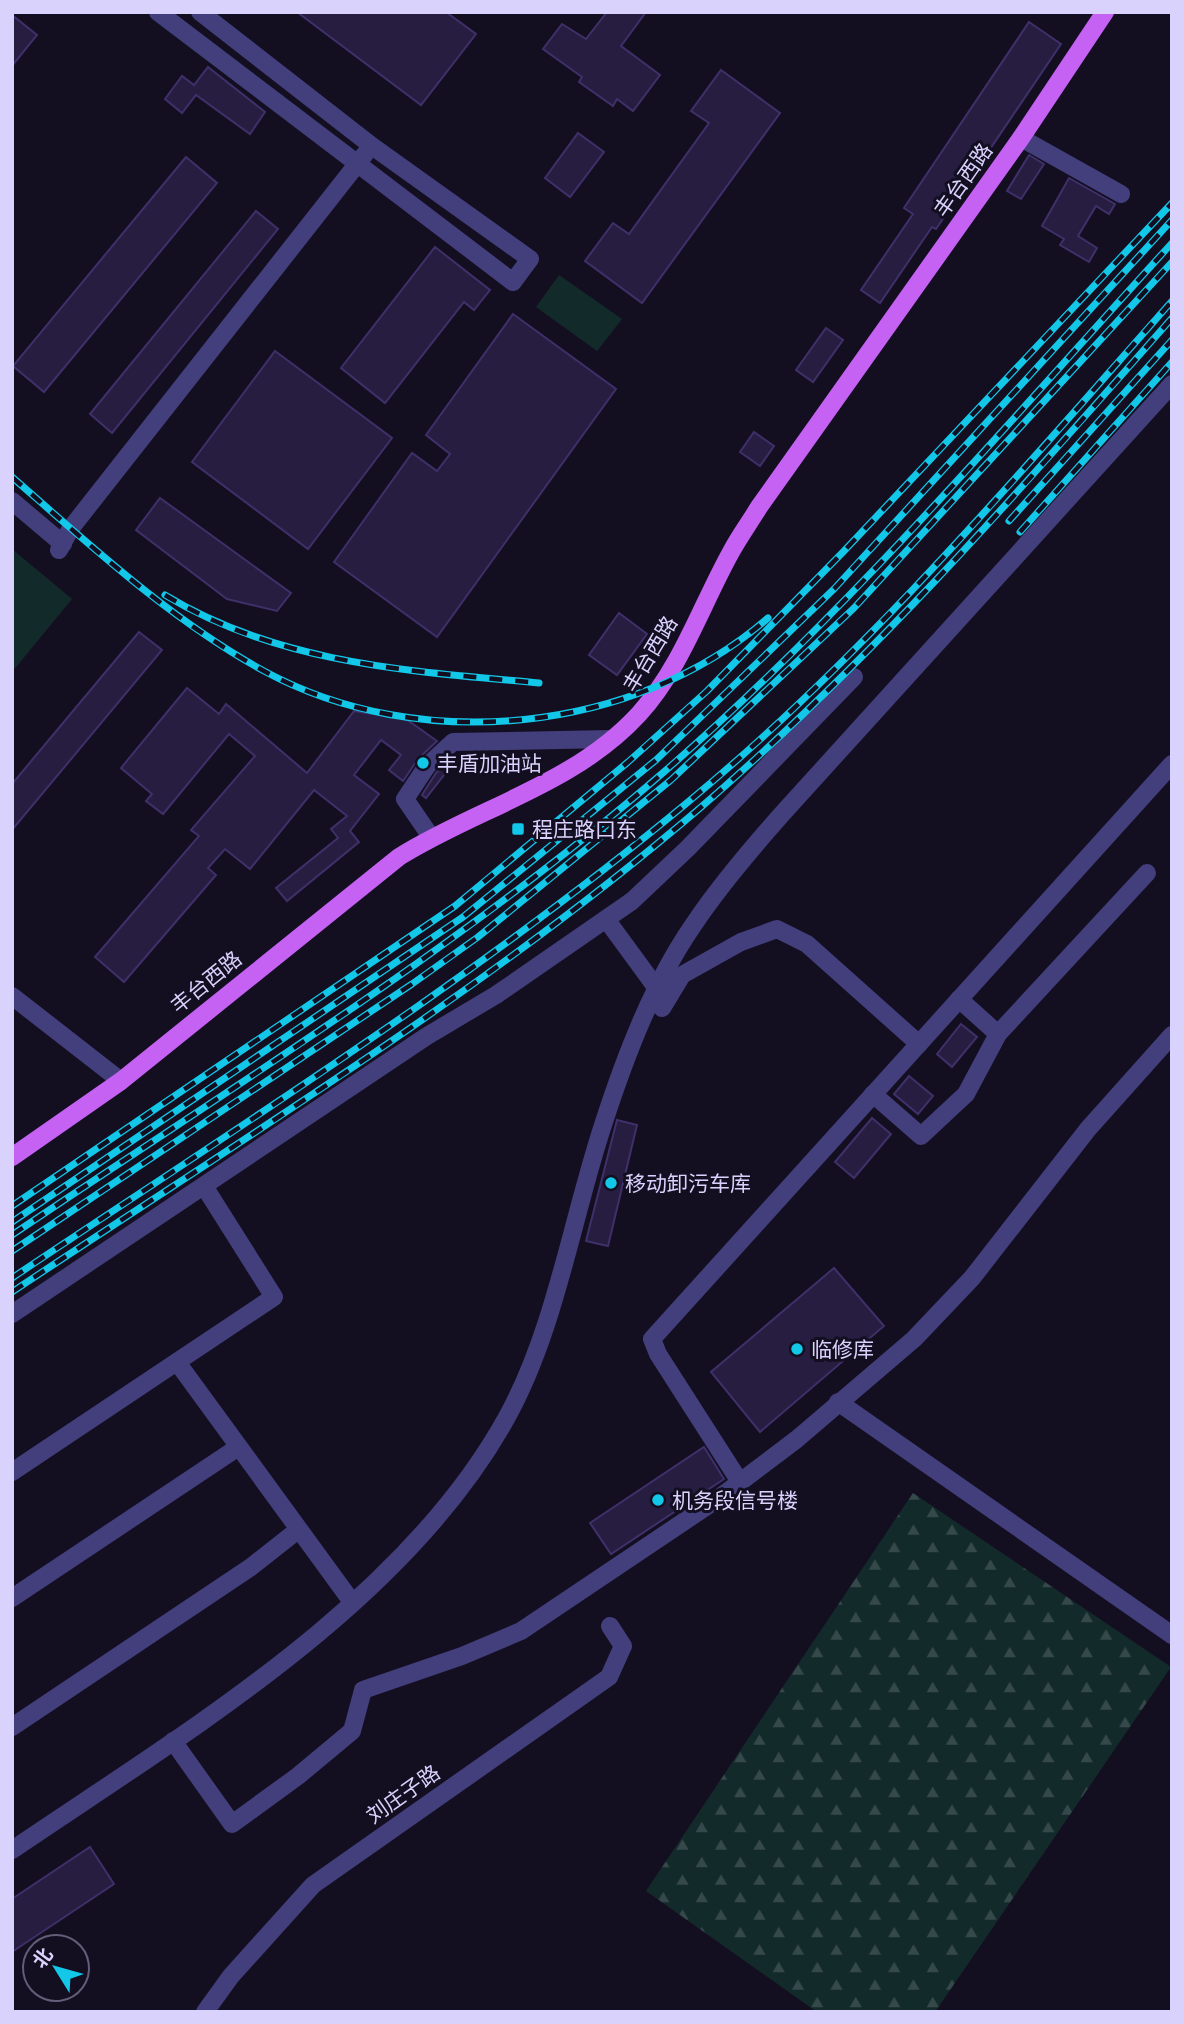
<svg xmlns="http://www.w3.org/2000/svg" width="1184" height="2024" font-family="Raleway,'Noto Sans SC',sans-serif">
<defs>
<pattern id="forest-firs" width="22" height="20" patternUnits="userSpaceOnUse" patternTransform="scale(1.75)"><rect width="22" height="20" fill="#132a2a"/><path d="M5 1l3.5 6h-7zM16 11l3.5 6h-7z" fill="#35484a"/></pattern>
</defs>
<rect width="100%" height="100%" fill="#130f21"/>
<polygon fill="url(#forest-firs)" points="913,1493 1171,1667 935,2012 817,2012 646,1891"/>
<g fill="#132a2a">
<polygon points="559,275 622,319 597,351 536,307"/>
<polygon points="12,549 72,599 12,672"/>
</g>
<g fill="#261d40" stroke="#3f306a" stroke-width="2">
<polygon points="297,12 446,12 476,34 421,105"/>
<polygon points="607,12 646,12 621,46 660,75 633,111 617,99 613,106 579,82 582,77 543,49 562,24 586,39"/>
<polygon points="12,15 37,35 12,66"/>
<polygon points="1029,22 1061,44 936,229 932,227 880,303 861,290 913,214 904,208"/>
<polygon points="208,67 265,112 250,134 196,95 182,113 165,99 182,76 194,85"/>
<polygon points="721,70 780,113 642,303 585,261 613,223 629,234 709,123 691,111"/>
<polygon points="578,133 604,152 570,197 545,178"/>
<polygon points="1029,155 1044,164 1021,199 1007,191"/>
<polygon points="186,157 217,183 44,392 13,366"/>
<polygon points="1069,178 1115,204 1109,214 1096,206 1078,236 1097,248 1089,262 1060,245 1064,239 1042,226"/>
<polygon points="256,211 278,229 112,433 90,414"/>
<polygon points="435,247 490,290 474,310 464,302 385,403 341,368"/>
<polygon points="513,314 616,389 437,637 334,562 412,453 437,471 450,454 426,435"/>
<polygon points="826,328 843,340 813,382 796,370"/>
<polygon points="275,351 392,438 308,549 192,462"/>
<polygon points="754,432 774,446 760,466 740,452"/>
<polygon points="160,498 291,593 277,611 227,599 136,530"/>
<polygon points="619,613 647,634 617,675 589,655"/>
<polygon points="139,632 162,650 12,830 12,784"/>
<polygon points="187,688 219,714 226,704 307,773 354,711 406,719 437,741 418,759 403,781 389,770 401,755 381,740 354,775 379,794 350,831 359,842 287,901 276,888 338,838 331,829 347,816 314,790 250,869 225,849 208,868 216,875 124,982 95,957 199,836 191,830 255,756 229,734 163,814 146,801 152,794 121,768"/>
<polygon points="456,755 458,757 426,798 422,795 436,773"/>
<polygon points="961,1024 977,1037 952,1067 937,1054"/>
<polygon points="909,1076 933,1096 918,1114 894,1094"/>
<polygon points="872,1118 891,1134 854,1178 835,1162"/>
<polygon points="617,1120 637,1125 608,1246 586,1241"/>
<polygon points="834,1268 884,1326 760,1432 711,1372"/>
<polygon points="704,1447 724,1479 611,1554 590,1523"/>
<polygon points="90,1847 114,1884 12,1952 12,1899"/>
</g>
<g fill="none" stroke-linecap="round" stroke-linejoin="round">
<g stroke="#433e7c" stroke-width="18">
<polyline points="158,12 513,282 530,259 372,146 200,12"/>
<polyline points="1021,138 1121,194"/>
<polyline points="12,501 63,544"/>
<polyline points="59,550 71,528 365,154"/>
<polyline points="431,837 405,799 427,766 453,742 611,739"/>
<polyline points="606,919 658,990"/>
<polyline points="12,996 121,1081"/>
<polyline points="959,999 998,1034"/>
<polyline points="662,1008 682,975 741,942 777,929 807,944 919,1044"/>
<polyline points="873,1094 921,1136 966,1094 998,1034 1147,873"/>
<polyline points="12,1314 427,1036 496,995 632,901 688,848 854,677"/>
<polyline points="177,1362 352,1602"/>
<polyline points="838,1402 1172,1635"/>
<polyline points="12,1472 274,1297 204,1186"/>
<polyline points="740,1482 658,1354 652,1339 1172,764"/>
<polyline points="12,1598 237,1448"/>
<polyline points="12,1727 251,1567 298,1530"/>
<polyline points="173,1741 232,1824 298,1776 352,1731 363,1690 462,1656 521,1631 719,1498 797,1439 914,1339 972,1278 1088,1129 1172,1035"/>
<path d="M 12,1850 C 184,1733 404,1604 507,1417 C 555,1330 572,1219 603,1125 C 625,1057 653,983 694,924 C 720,885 751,849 782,814 L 1172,384"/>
<polyline points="205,2012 231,1976 313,1885 609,1677 623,1646 610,1626"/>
</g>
<path stroke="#c562f3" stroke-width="18" d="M 12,1157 L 121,1081 L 399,857 C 477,808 574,785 639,714 C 681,668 701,606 731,552 C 739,537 750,522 759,507 L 1021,138 L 1105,12"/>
<g stroke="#12c7e8" stroke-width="7">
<g id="rail">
<path d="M 12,477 C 91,546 172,621 264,671 C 419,755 635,734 768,618"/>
<polyline points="1009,521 1172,340"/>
<polyline points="1020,532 1172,362"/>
<path d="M 165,595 C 279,664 410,671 539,683"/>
<polyline points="12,1206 455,906 628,762 707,691 844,551 1172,203"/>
<polyline points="12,1222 463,917 656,760 834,589 1172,220"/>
<path d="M 12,1235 C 233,1086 463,946 665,771 C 849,611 1008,423 1172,243"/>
<polyline points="12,1251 412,984 478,937 671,780 854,608 1172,262"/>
<path d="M 12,1278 C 241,1125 476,978 688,802 C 867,654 1019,474 1172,301"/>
<path d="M 12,1292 C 245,1137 487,990 700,808 C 872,660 1022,488 1172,318"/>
</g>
</g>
<use href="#rail" stroke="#130f21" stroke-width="4.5" stroke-dasharray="13" stroke-linecap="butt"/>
</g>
<g fill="#12c7e8" stroke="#130f21" stroke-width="2.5">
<circle cx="423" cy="763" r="7"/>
<rect x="511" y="822" width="14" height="14" rx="3.5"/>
<circle cx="611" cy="1183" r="7"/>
<circle cx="797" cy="1349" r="7"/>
<circle cx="658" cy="1500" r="7"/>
</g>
<g text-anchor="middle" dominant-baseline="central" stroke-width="6" stroke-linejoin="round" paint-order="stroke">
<g font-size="21" fill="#d9d2fc" stroke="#130f21">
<text transform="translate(963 180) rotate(-55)">丰台西路</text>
<text transform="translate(650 654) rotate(-59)">丰台西路</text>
<text transform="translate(206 982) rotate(-39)">丰台西路</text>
<text transform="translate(403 1794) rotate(-35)">刘庄子路</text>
</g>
<g font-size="21" fill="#d9d2fc" stroke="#130f21" text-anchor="start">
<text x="437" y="763">丰盾加油站</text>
<text x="532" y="829">程庄路口东</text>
<text x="625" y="1183">移动卸污车库</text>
<text x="811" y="1349">临修库</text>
<text x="672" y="1500">机务段信号楼</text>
</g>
</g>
<rect width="1184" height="2024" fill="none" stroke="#d9d2fc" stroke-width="28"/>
<g transform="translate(56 1968) rotate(307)"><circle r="33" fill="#130f21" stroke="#625d79" stroke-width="2"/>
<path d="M0-5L12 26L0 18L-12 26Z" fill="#12c7e8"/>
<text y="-10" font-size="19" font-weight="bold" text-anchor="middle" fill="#d9d2fc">北</text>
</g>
</svg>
